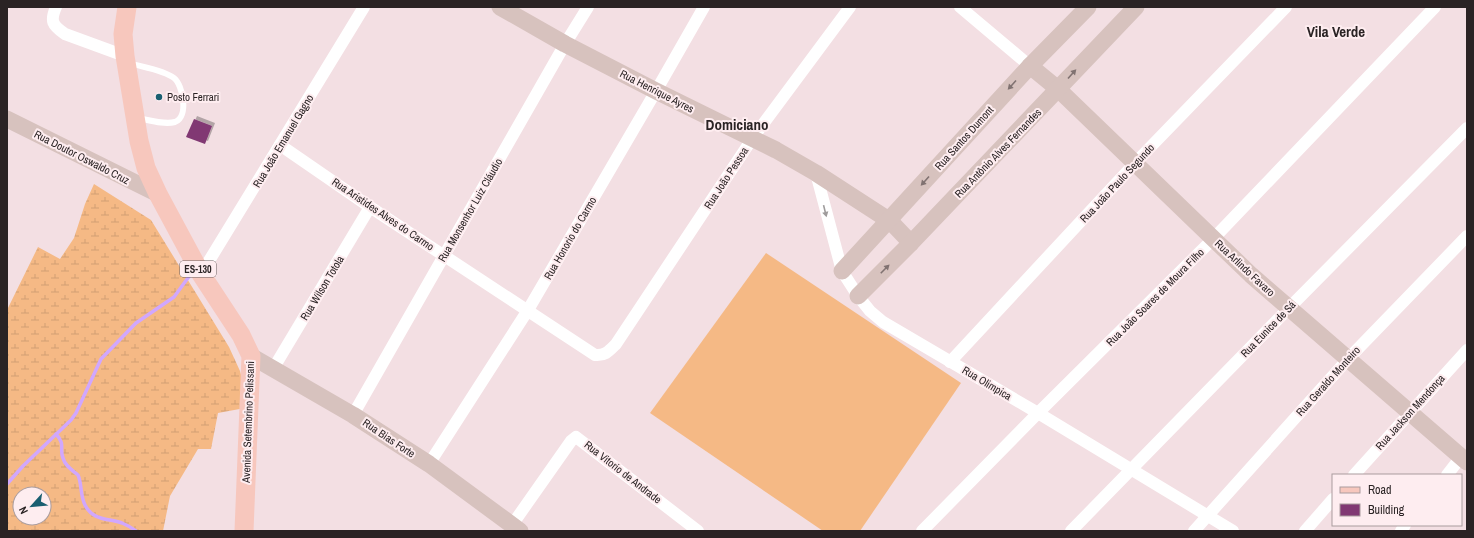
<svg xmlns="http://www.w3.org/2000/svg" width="1474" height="538" font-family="'Archivo Narrow',sans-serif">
<defs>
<pattern id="wetland-marsh" width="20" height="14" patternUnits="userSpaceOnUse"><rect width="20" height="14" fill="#f5b985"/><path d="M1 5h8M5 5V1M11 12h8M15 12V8" fill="none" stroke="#d29f73"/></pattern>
<filter id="shadow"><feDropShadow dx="3" dy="-3" stdDeviation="0" flood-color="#0004"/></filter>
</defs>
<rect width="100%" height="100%" fill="#f3dfe3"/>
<path fill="url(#wetland-marsh)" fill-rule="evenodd" d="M 94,184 L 151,220 L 229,347 L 240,371 L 243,383 L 245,408 L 218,413 L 211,449 L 198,449 L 170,496 L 163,531 L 7,531 L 7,310 L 38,247 L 60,259 L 74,238 L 85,204 ZM 20,494 L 44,494 L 44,518 L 20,518 Z"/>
<polygon fill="#f5b985" points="766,253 961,383 860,531 823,531 650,413"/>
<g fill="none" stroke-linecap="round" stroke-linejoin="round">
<g stroke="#d1a7fd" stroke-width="3.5">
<path d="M 56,434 C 66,445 59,448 63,458 C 65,466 72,470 78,475 C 82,484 80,495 85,505 C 93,521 108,518 122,523 C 127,525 132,528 136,531"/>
<polyline points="7,484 23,466 71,420 76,413 101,359 136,323 174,297 193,271"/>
</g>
</g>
<polygon fill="#813873" filter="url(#shadow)" points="194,119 212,126 205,144 186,137"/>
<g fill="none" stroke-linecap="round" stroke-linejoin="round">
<path stroke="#fff" stroke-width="6" d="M 129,63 C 142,67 164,70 174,78 C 183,85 189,117 175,122 C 164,125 149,120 138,118"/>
<g stroke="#fff" stroke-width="12">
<path d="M 56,7 C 50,21 52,25 65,34 L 125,56"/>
<polyline points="960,7 1030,66"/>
<path d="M 280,145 L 370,207 L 595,355 C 605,356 609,351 616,344 L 752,139 L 850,7"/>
<polyline points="816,173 842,271 858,296 870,311 883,322 1038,413 1233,531"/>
<polyline points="201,274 364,7"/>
<polyline points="950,362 1135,163 1286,7"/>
<polyline points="273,369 370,207"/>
<polyline points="353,415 565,44 588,7"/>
<polyline points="429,464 528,310 656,91 704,7"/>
<polyline points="1354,475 1467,350"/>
<polyline points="1447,475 1461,457"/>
<polyline points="512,525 571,441 576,437 698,531"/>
<polyline points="922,531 1038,413 1214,238 1435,7"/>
<polyline points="1071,531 1289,308 1467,128"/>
<polyline points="1194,531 1348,359 1467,236"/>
<polyline points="1305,531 1333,499"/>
<polyline points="1401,531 1405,525"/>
</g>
<g stroke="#d7c2be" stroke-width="17">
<polyline points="500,7 565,44 656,91 776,150 816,173 890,221 911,243"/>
<polyline points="1030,66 1058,89 1251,275 1467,462"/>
<polyline points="7,119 158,194"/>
<polyline points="842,271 1030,66 1088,7"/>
<polyline points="858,296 911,243 1136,7"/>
<polyline points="251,356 353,415 429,464 520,531"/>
</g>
<polyline stroke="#f7c7bd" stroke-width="19" points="127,7 123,34 125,56 139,141 146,168 158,194 201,274 241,335 251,356 244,531"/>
</g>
<defs><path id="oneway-solid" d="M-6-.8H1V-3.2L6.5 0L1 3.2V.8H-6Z"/></defs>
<g fill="#807271">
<use href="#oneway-solid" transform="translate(1072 74) rotate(-48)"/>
<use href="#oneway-solid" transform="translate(1012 85) rotate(132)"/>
<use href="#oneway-solid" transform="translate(925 181) rotate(132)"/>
<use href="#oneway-solid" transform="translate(885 269) rotate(-45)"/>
</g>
<use fill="#9f9c9c" href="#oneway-solid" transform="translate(825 211) rotate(76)"/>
<circle fill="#1a5f71" stroke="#feedf0" stroke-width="1.5" cx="159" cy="97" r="4"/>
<g text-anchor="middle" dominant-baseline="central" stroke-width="4" stroke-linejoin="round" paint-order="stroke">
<rect fill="#feedf0" stroke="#6a6061" stroke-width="1" x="180" y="261" width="36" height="16" rx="3"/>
<g font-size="10" font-weight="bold" fill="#2a2324">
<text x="198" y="269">ES-130</text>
</g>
<g font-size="11" fill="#2a2324" stroke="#feedf0">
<text transform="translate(657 91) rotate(27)">Rua Henrique Ayres</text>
<text transform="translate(964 138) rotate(-48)">Rua Santos Dumont</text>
<text transform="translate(283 141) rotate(-59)">Rua João Emanuel Gagno</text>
<text transform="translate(998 153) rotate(-46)">Rua Antônio Alves Fernandes</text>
<text transform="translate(82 157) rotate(27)">Rua Doutor Oswaldo Cruz</text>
<text transform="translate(726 178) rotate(-57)">Rua João Pessoa</text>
<text transform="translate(1117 183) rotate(-47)">Rua João Paulo Segundo</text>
<text transform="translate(470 210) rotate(-60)">Rua Monsenhor Luiz Cláudio</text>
<text transform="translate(383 214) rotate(34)">Rua Aristides Alves do Carmo</text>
<text transform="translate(570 238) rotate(-60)">Rua Honorio do Carmo</text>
<text transform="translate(1245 268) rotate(43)">Rua Arlindo Favaro</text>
<text transform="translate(322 288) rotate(-59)">Rua Wilson Totola</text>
<text transform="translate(1155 297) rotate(-45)">Rua João Soares de Moura Filho</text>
<text transform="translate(1268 329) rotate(-46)">Rua Eunice de Sá</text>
<text transform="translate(1328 381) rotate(-48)">Rua Geraldo Monteiro</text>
<text transform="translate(987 383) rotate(31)">Rua Olimpica</text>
<text transform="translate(1410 412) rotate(-48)">Rua Jackson Mendonça</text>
<text transform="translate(248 422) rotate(-88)">Avenida Setembrino Pelissani</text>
<text transform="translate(389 438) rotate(34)">Rua Bias Forte</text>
<text transform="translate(623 472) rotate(38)">Rua Vitorio de Andrade</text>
</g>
<g font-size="11" fill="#2a2324" stroke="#feedf0" text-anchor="start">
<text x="167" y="97">Posto Ferrari</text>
</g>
<g font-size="15" font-weight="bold" fill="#2a2324" stroke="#feedf0">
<text x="1336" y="31">Vila Verde</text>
<text x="737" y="124">Domiciano</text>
</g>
</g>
<rect width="1474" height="538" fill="none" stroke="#2a2324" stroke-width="16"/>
<rect x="1332" y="474" width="130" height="52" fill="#feedf0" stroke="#a99c9e"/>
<rect x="1340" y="487" width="20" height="6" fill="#f7c7bd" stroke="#a99c9e"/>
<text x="1368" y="494" font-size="12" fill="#2a2324">Road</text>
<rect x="1340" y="504" width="20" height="12" fill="#813873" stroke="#a99c9e"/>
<text x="1368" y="514" font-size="12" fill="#2a2324">Building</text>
<g transform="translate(32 506) rotate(243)"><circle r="19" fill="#feedf0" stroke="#a99c9e"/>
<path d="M0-3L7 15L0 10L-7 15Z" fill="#1a5f71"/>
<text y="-6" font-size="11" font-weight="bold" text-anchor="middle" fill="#2a2324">N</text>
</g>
</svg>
